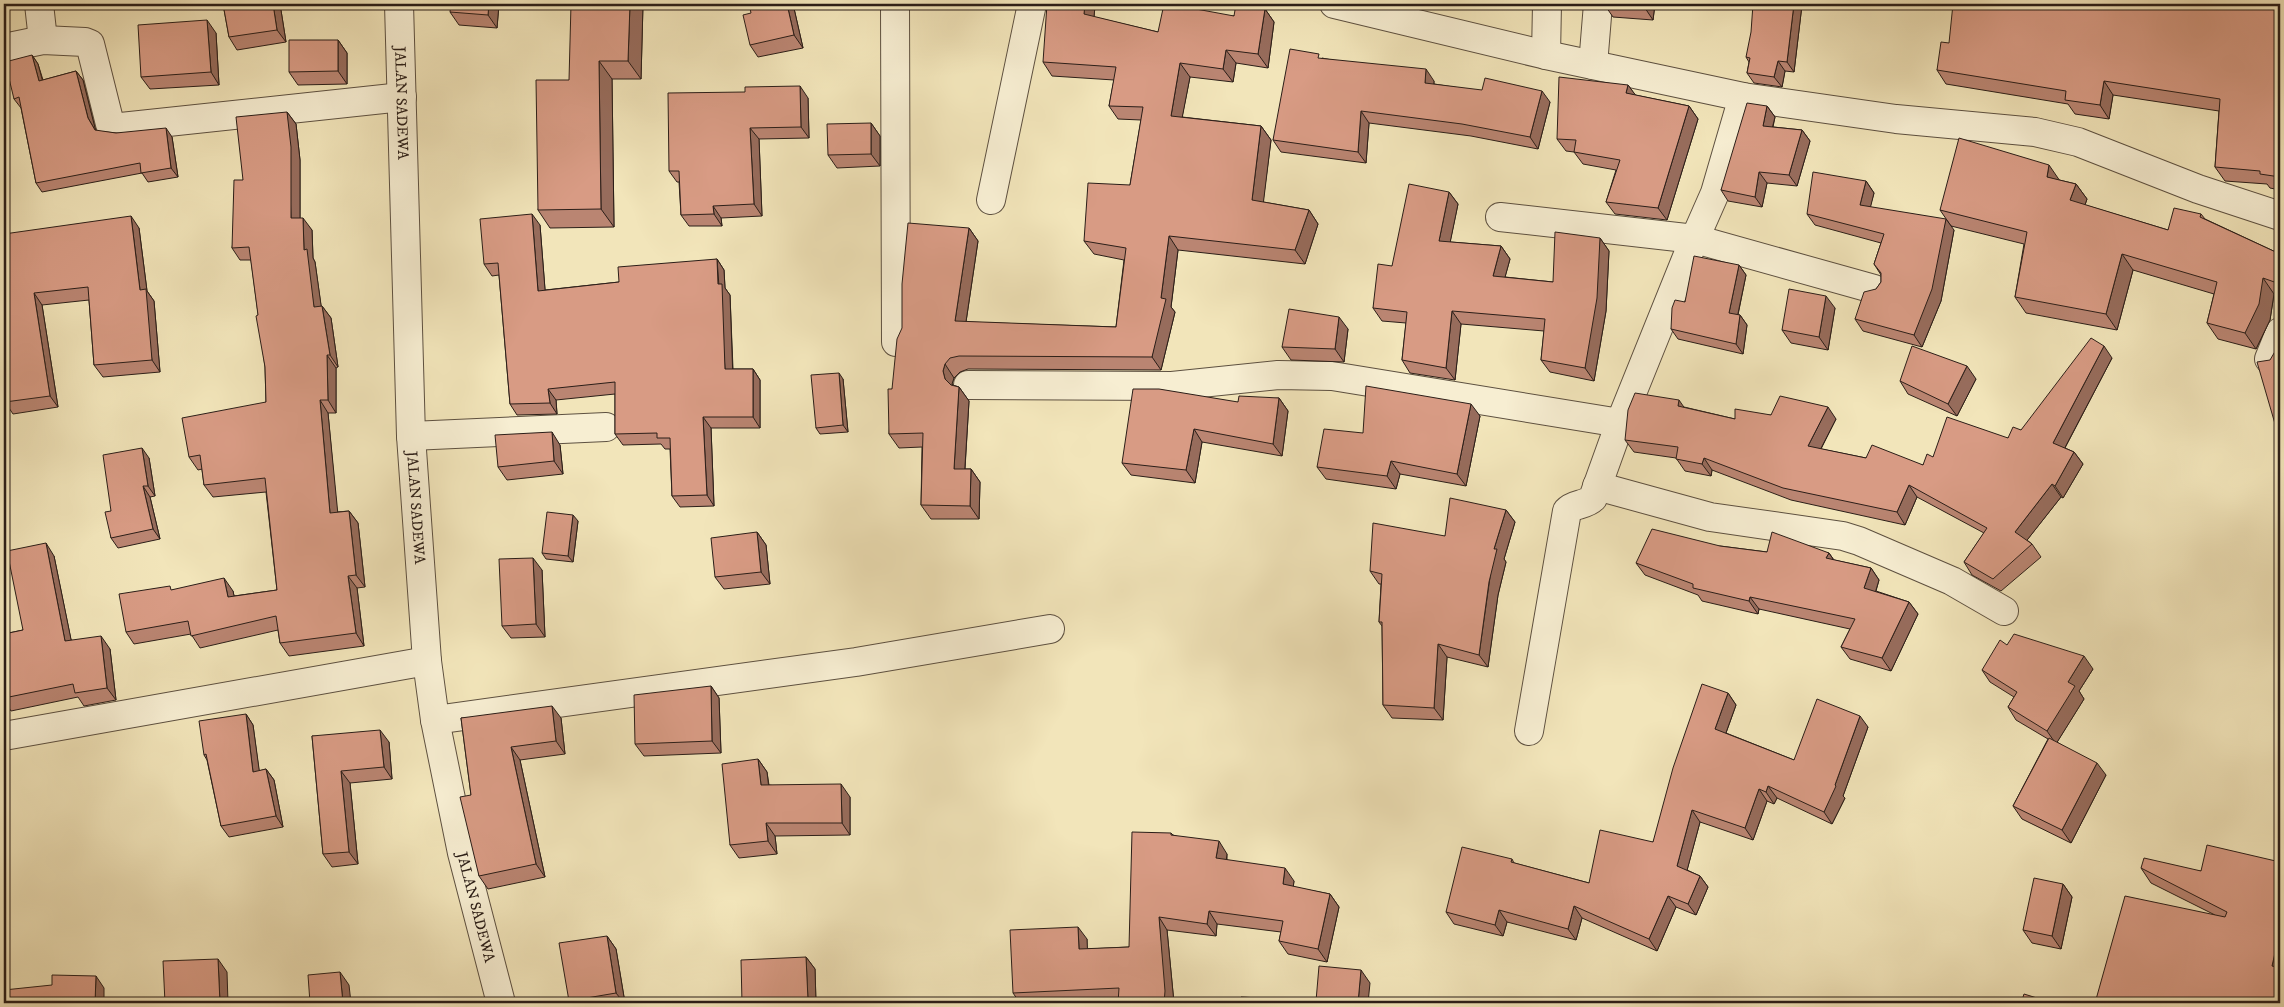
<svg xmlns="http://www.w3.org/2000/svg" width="2284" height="1007" font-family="'IM FELL DW Pica',serif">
<rect width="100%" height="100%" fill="#f2e5ba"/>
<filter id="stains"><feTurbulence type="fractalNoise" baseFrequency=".004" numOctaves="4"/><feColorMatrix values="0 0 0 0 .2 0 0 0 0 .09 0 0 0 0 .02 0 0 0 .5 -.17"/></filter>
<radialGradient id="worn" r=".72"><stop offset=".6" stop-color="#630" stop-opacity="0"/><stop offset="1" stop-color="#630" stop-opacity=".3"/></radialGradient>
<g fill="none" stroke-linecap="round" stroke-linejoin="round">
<g stroke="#5d5040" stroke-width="30">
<g id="street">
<polyline points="39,4 43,40"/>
<path id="s1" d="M 399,4 L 411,436 L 427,661 L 435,720 L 462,853 L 501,1003"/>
<polyline points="895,4 896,342"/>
<polyline points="1334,4 1546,55 1743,97 1896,119 2035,132 2078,142 2198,189 2280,216"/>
<polyline points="4,48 43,40 85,42 90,44 110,124 121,127 402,97"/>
<polyline points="1546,55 1547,4"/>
<polyline points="1593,65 1598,4"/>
<polyline points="991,200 1032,4"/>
<polyline points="1500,217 1695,239 1874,289"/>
<polyline points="2269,359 2280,332"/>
<polyline points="968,385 1172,386 1278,375 1332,376 1620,423"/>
<polyline points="411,436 606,427"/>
<polyline points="1597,486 1710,517 1843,536 1859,541 1952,581 2004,611"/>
<polyline points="435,720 856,662 1050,629"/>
<path d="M 1529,731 L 1567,511 C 1574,503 1585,506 1593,498 L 1620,423 L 1689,252 L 1715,193 L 1743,97"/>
<polyline points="4,736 427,661"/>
</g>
</g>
<use href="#street" stroke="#f7eed2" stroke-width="28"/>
</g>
<g fill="#ba8572" stroke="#2b1e18">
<polygon points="223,4 280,4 286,42 237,50 229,37"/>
<polygon points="499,4 497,28 459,25 450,12"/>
<polygon points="643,4 641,79 612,79 614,227 550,228 538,210 569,80"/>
<polygon points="793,4 803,48 758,57 750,45"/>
<polygon points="1491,4 1532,4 1531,8"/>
<polygon points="1604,4 1655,4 1653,20 1613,17"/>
<polygon points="2280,4 2280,190 2270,188 2267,184 2225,181 2215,167 2219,111 2113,95 2109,119 2075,114 2068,104 1946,84 1937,70 1949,43"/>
<polygon points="1802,5 1794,72 1785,71 1782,87 1754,83 1747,73 1749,62 1746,57"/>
<polygon points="1095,6 1094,17 1158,32 1265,9 1274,22 1268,68 1236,63 1233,82 1190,77 1182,117 1261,126 1271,140 1263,202 1309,210 1318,224 1305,264 1178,250 1171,307 1175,312 1161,370 968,369 960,372 954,378 952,384 953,385 959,387 969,401 965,469 971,469 980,482 979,519 931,519 921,505 922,447 899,448 889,434 892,389 969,228 978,241 966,322 1116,327 1124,260 1094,254 1084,241 1130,185 1141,120 1118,119 1109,106 1114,80 1052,76 1043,62"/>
<polygon points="216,33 219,85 150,89 141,77"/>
<polygon points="338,40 347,53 347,84 298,85 289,72"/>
<polygon points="32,55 38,64 43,80 76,71 83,80 95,128 96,131 116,133 172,137 178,177 148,182 142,173 42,192 36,183 21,108 14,99"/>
<polygon points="1322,58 1434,81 1434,84 1550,102 1538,149 1471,136 1369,123 1366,163 1281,152 1273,140"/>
<polygon points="1628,85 1635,95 1689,106 1698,119 1667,220 1615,214 1606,202 1616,170 1583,164 1574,152 1566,151 1557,139"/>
<polygon points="808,98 809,138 759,139 762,216 721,218 722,226 689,226 681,215 679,182 677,182 669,171"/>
<polygon points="1767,106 1775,117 1773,127 1802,130 1810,141 1797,186 1767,183 1762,207 1728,201 1721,190"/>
<polygon points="287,112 296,124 300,160 300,218 312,230 313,258 315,262 321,306 322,306 331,318 338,367 336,368 336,413 328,413 337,512 349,511 358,523 365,587 357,588 364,646 289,656 280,643 278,630 200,648 191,634 134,644 126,632 172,590 233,591 234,596 277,590 266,492 213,497 204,485 202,469 198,470 189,457 266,402 265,367 251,260 240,260 232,248 243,180"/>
<polygon points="871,123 880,136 880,166 837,168 828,155"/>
<polygon points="2059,180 2076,184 2087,199 2085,205 2168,230 2201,214 2205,219 2280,254 2280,296 2274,294 2270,320 2256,349 2218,339 2207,323 2214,294 2133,270 2117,330 2026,313 2015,297 2024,244 1951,226 1940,210"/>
<polygon points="1866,181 1874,193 1870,207 1954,230 1941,301 1922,347 1863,331 1855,319 1881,282 1881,275 1874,264 1881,243 1815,225 1807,214"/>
<polygon points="1449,192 1458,204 1450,242 1501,246 1510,259 1505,277 1553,282 1600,238 1609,251 1606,311 1594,381 1550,372 1541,360 1544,331 1461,324 1455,380 1410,373 1402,360 1406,323 1382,321 1373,308 1392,266"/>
<polygon points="540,225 545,290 619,282 717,259 724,270 725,288 730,295 733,369 753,369 760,380 760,428 711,428 714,506 680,507 672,496 670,449 665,449 661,444 623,445 615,434 615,394 556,400 557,414 517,415 510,404 499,275 492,276 484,264"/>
<polygon points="139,228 147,291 154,301 160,372 103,377 94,365 89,300 42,305 58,407 13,414 5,402 4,234"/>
<polygon points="1739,265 1746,275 1738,315 1740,315 1747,325 1743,354 1678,339 1671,329 1685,302"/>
<polygon points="1835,308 1828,350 1791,343 1782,330"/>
<polygon points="1348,329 1344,362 1291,360 1282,347"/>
<polygon points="2112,358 2065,448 2074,452 2083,464 2063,498 2061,497 2027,540 2032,544 2041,557 2001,591 1972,575 1964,562 1984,533 1917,497 1905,525 1791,500 1712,470 1711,476 1685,471 1676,458 1634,452 1625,440 1684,407 1735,419 1771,415 1836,419 1821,449 1866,458 1923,465 1933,457 2008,438 2021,430"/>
<polygon points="843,379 848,432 820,434 816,428"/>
<polygon points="1976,379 1957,416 1908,394 1900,381"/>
<polygon points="1279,398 1288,411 1282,456 1202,442 1195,483 1131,475 1122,463 1238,402"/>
<polygon points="1480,416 1466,486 1400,474 1396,489 1326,479 1317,467 1363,433"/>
<polygon points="560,445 563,474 507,480 498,467"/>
<polygon points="149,458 155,496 150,497 160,539 118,548 111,538 111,511"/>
<polygon points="2280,470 2280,492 2276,485"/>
<polygon points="1506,510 1515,522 1504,559 1506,562 1498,595 1488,667 1447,657 1443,720 1392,718 1383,705 1382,626 1379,622 1381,584 1379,584 1370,571 1445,536"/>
<polygon points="578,521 573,562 546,559 542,553"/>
<polygon points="757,532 766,545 770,584 724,589 715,577"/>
<polygon points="1720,546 1767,552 1829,553 1834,560 1871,568 1879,580 1876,591 1909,602 1918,614 1891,671 1850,659 1841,647 1850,629 1759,609 1758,614 1702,601 1698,595 1645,575 1636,563"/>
<polygon points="54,556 71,640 110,649 116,700 84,706 78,697 11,711 4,700 4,634 23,630"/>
<polygon points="542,570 545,637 511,638 502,626"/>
<polygon points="2007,645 2093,669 2079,691 2084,699 2057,742 2106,775 2071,843 2022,819 2013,806 2048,739 2016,720 2008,707 2014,697 1990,682 1982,670"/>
<polygon points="711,686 719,698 721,753 644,756 635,744"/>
<polygon points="1728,693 1736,705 1726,733 1794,760 1868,727 1843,796 1845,798 1832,824 1777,798 1774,804 1767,801 1753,840 1700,822 1687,870 1700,876 1708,887 1696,915 1676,907 1657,951 1582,918 1576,940 1507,922 1503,936 1454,924 1446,912 1512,859 1514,863 1589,883 1653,842"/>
<polygon points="246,714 253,725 259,771 266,769 274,780 283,827 229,837 221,826 207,760 204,755"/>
<polygon points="461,718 561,718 565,754 520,760 545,877 488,889 479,876 471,795"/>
<polygon points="312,736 389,742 392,779 350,783 358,864 332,867 323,854"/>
<polygon points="758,759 767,772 769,785 850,797 850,835 775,836 777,854 739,858 730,845"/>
<polygon points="1171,833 1173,835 1227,854 1227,860 1294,881 1293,887 1330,894 1339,907 1327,962 1288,954 1279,941 1281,932 1217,924 1216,936 1167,930 1174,1003 1118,1003 1118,1001 1065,1003 1020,1003 1013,993 1087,939 1087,949 1129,947"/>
<polygon points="2280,862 2280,1003 2215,915 2151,883 2141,868 2201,871"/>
<polygon points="2063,884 2072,897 2061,949 2032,943 2023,930"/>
<polygon points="607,936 616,949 625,1003 570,1003 569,1001"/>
<polygon points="806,957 815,969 816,1003 742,1003"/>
</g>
<g fill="#976c5c" stroke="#2b1e18">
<polygon points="273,4 280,4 286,42 277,30"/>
<polygon points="489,4 499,4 497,28 488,15"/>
<polygon points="630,4 643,4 641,79 628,61"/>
<polygon points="787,4 793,4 803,48 794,35"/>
<polygon points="1085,4 1094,4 1095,6 1093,28 1084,14"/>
<polygon points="1528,4 1532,4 1531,8"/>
<polygon points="1646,4 1655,4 1653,20 1645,8"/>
<polygon points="1794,4 1801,4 1802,5 1794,72 1787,62"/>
<polygon points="1265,9 1274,22 1268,68 1258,54"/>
<polygon points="207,20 216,33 219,85 211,72"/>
<polygon points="338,40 347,53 347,84 338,71"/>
<polygon points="1226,50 1236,63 1233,82 1223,69"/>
<polygon points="32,55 38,64 45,90 39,81"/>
<polygon points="599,61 612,79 614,227 601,209"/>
<polygon points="1778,61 1785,71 1782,87 1774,77"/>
<polygon points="1180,63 1190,77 1180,129 1171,116"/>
<polygon points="1426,69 1434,81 1433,94 1425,83"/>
<polygon points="76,71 83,80 95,128 101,140 95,130 88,118"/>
<polygon points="2104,81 2113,95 2109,119 2100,105"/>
<polygon points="1628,85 1637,97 1626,93"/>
<polygon points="800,86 808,98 809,138 801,127"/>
<polygon points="1542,91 1550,102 1538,149 1530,137"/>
<polygon points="1689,106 1698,119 1667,220 1658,208"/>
<polygon points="1767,106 1775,117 1770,137 1763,126"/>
<polygon points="1361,111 1369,123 1366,163 1358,152"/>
<polygon points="287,112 296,124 300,160 300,230 291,218"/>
<polygon points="871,123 880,136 880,166 871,154"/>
<polygon points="1261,126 1271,140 1262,214 1252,200"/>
<polygon points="166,128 172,137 178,177 171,168"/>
<polygon points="750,128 759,139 762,216 754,204"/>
<polygon points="1802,130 1810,141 1797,186 1789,175"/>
<polygon points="2049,165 2060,181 2047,177"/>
<polygon points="1759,172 1767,183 1762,207 1755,197"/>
<polygon points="1866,181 1874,193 1868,217 1860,205"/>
<polygon points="2076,184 2087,199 2081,216 2070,200"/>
<polygon points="1449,192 1458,204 1448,253 1439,241"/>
<polygon points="713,206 721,218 722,226 714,214"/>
<polygon points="1309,210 1318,224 1305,264 1295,250"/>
<polygon points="532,214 540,225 546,302 538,291"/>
<polygon points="131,216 139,228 147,291 154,301 160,372 152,360 140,290"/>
<polygon points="303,218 312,230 313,258 315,262 323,319 314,307 304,250"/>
<polygon points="1946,219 1954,230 1941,301 1922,347 1914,335"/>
<polygon points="969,228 978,241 964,335 955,321"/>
<polygon points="1169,236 1178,250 1171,307 1175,312 1161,370 1152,357 1161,298"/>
<polygon points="1600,238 1609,251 1606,311 1594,381 1585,368"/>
<polygon points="1501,246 1510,259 1502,288 1493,276"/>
<polygon points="2122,254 2133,270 2117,330 2106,314"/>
<polygon points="717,259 724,270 725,288 730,295 733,380 725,369"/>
<polygon points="1739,265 1746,275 1736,323 1729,313"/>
<polygon points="2263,278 2274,294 2270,320 2256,349 2245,333"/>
<polygon points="34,293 42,305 58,407 50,396"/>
<polygon points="1826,296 1835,308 1828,350 1819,337"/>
<polygon points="322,306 331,318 338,367 330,355"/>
<polygon points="1452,311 1461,324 1455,380 1446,368"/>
<polygon points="1740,315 1747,325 1743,354 1736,344"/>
<polygon points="1339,317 1348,329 1344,362 1335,349"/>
<polygon points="2104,346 2112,358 2061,455 2053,443"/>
<polygon points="327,355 336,368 336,413 328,400"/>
<polygon points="945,364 954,378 952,384 954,392 945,379 943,371"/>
<polygon points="1967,366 1976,379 1957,416 1948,404"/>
<polygon points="753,369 760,380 760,428 753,417"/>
<polygon points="839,373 843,379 848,432 843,425"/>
<polygon points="959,387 969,401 964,482 954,469"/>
<polygon points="548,389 556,400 557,414 550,403"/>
<polygon points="1279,398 1288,411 1282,456 1273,444"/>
<polygon points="320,400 328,413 339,525 330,513"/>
<polygon points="1679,400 1688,413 1678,406"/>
<polygon points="1471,404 1480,416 1466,486 1457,474"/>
<polygon points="1828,407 1836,419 1816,458 1808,446"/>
<polygon points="703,417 711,428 714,506 707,495"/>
<polygon points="1194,429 1202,442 1195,483 1186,470"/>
<polygon points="552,432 560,445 563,474 554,461"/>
<polygon points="142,448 149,458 155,496 148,486"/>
<polygon points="2074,452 2083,464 2063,498 2055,486"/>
<polygon points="1704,458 1712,470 1711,476 1702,464"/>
<polygon points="1391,461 1400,474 1396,489 1387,476"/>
<polygon points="971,469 980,482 979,519 970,506"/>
<polygon points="2052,484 2061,497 2024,544 2015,532"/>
<polygon points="1909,485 1917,497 1905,525 1897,512"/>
<polygon points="143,486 150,497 160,539 153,529"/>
<polygon points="1506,510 1515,522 1504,559 1506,562 1498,595 1488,667 1479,655 1494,549"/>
<polygon points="349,511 358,523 365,587 356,575"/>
<polygon points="573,515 578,521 573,562 568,556"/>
<polygon points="757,532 766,545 770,584 761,572"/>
<polygon points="46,543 54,556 74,654 65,641"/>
<polygon points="1829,553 1837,565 1826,558"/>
<polygon points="533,558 542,570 545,637 536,624"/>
<polygon points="1871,568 1879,580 1873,600 1864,588"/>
<polygon points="348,576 357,588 364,646 356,633"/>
<polygon points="224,578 233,591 237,609 228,597"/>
<polygon points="1750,597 1759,609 1758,614 1749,601"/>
<polygon points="1909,602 1918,614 1891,671 1882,658"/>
<polygon points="101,636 110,649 116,700 107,688"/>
<polygon points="1438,644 1447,657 1443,720 1434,708"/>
<polygon points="2084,656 2093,669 2079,691 2084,699 2056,744 2047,731 2068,682"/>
<polygon points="711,686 719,698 721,753 712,741"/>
<polygon points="1728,693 1736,705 1723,741 1715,729"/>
<polygon points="552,706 561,718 565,754 556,741"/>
<polygon points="246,714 253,725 261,783 253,772"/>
<polygon points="1860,716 1868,727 1843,796 1845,798 1832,824 1824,812 1835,785"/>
<polygon points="380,730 389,742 392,779 384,767"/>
<polygon points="511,747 520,760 545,877 536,864"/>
<polygon points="758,759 767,772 770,798 761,785"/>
<polygon points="2097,763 2106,775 2071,843 2062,830"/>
<polygon points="266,769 274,780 283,827 276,816"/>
<polygon points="341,771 350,783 358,864 349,852"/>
<polygon points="841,784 850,797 850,835 842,823"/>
<polygon points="1768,786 1777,798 1774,804 1766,792"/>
<polygon points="1759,789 1767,801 1753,840 1745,828"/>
<polygon points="1692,810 1700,822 1685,878 1677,866"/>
<polygon points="766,823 775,836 777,854 768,841"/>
<polygon points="1219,841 1227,854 1225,871 1216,858"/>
<polygon points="1285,868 1294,881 1292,897 1283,884"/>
<polygon points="1700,876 1708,887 1696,915 1688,904"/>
<polygon points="2063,884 2072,897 2061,949 2052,936"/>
<polygon points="1330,894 1339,907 1327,962 1318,949"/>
<polygon points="1668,896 1676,907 1657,951 1649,939"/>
<polygon points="1574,906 1582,918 1576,940 1568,929"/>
<polygon points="1499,910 1507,922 1503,936 1495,925"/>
<polygon points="1209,911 1217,924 1216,936 1207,924"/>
<polygon points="1159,917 1167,930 1174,1003 1164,1003"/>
<polygon points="1078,927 1087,939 1088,962 1079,949"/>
<polygon points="2280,931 2280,978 2272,966"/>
<polygon points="607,936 616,949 625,1003 624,1003 616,993"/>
<polygon points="806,957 815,969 816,1003 810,1003 808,1000"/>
<polygon points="218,959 227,972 228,1003 220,1003"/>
<polygon points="1361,970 1370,983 1368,1003 1358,1003"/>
<polygon points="340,972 349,985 351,1003 343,1003"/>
<polygon points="96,976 104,988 104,1003 95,1003"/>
</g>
<g fill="#d89b84" stroke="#2b1e18">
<polygon points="223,4 273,4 277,30 229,37"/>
<polygon points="451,4 489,4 488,15 450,12"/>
<polygon points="571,4 630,4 628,61 599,61 601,209 538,210 536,80 569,80"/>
<polygon points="749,4 787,4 794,35 750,45 743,15 751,13"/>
<polygon points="1047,4 1085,4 1084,14 1158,32 1164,4 1169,4 1234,16 1236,4 1265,9 1258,54 1226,50 1223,69 1180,63 1171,116 1261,126 1252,200 1309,210 1295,250 1169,236 1161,298 1166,299 1152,357 959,356 950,358 945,364 943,371 945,379 951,385 959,387 954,469 971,469 970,506 921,505 923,433 889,434 888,389 892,389 897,339 902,328 902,284 908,223 969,228 955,321 1116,327 1126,248 1084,241 1088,183 1130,185 1143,107 1109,106 1116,67 1043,62"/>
<polygon points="1604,4 1646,4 1645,8 1604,5"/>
<polygon points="1753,4 1794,4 1787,62 1778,61 1774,77 1747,73 1750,58 1746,57 1751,32"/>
<polygon points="1953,4 2280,4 2280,177 2260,174 2260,171 2215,167 2220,99 2104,81 2100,105 2065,100 2066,91 1937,70 1941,42 1949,43"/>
<polygon points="207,20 211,72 141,77 138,25"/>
<polygon points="289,40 338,40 338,71 289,72"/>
<polygon points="1290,49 1319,54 1318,58 1426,69 1425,83 1482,90 1485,78 1542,91 1530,137 1462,124 1361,111 1358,152 1273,140"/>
<polygon points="32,55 39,81 76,71 88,118 95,130 116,133 166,128 171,168 141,173 140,163 36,183 19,97 14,99 5,62"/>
<polygon points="1559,77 1628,85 1626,93 1689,106 1658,208 1606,202 1620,160 1574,152 1576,140 1557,139"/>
<polygon points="800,86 801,127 750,128 754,204 713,206 714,214 681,215 679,171 669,171 668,93 745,92 745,87"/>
<polygon points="1747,103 1767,106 1763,126 1802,130 1789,175 1759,172 1755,197 1721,190"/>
<polygon points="287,112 291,147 291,218 303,218 304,250 307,249 314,307 322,306 330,355 327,355 328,400 320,400 330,513 349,511 356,575 348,576 356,633 280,643 276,616 191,636 188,621 126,632 119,594 170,586 171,590 224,578 228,597 277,590 265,478 204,485 200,455 189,457 182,418 266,402 265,367 256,316 258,315 249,247 232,248 234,180 243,180 236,117"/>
<polygon points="871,123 871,154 828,155 827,124"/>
<polygon points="1959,138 2049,165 2047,177 2076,184 2070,200 2168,230 2174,208 2201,214 2200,217 2280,254 2280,284 2263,278 2259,304 2245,333 2207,323 2217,282 2122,254 2106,314 2015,297 2027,232 1940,210"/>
<polygon points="1813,172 1866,181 1860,205 1946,219 1932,289 1914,335 1855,319 1864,292 1876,289 1881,282 1881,273 1874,264 1884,234 1807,214"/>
<polygon points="1409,184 1449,192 1439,241 1501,246 1493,276 1553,282 1555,232 1600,238 1597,298 1585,368 1541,360 1545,319 1452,311 1446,368 1402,360 1407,312 1373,308 1378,264 1392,266"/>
<polygon points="532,214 538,291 619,282 618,267 717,259 718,284 722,284 725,369 753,369 753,417 703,417 707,495 672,496 670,438 657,438 657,433 615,434 615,382 548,389 550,403 510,404 498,263 484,264 480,219"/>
<polygon points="131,216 140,290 146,289 152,360 94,365 88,287 34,293 50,396 5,402 4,392 4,234"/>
<polygon points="1694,256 1739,265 1729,313 1740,315 1736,344 1671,329 1672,308 1675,300 1685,302"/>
<polygon points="1789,289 1826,296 1819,337 1782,330"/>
<polygon points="1289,309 1339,317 1335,349 1282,347"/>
<polygon points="2091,338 2104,346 2053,443 2074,452 2055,486 2052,484 2015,532 2032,544 1993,579 1964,562 1987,528 1909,485 1897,512 1783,488 1704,458 1702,464 1676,459 1678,447 1625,440 1628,410 1635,393 1679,400 1678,406 1735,419 1735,409 1771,415 1780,396 1828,407 1808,446 1866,458 1872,445 1923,465 1927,454 1933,457 1947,417 2008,438 2013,427 2021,430"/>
<polygon points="1912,346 1967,366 1948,404 1900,381"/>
<polygon points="2277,348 2280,349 2280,441 2257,362 2270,360"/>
<polygon points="839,373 843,425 816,428 811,375"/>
<polygon points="1366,386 1471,404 1457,474 1391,461 1387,476 1317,467 1324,429 1363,433"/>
<polygon points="1133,389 1159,389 1238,402 1239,396 1279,398 1273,444 1194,429 1186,470 1122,463"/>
<polygon points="552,432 554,461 498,467 495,435"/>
<polygon points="142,448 148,486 143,486 153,529 111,538 105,512 111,511 103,455"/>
<polygon points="2280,470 2280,486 2276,485"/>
<polygon points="1450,498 1506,510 1494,549 1497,549 1489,582 1479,655 1438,644 1434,708 1383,705 1382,622 1379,622 1382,574 1370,571 1373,523 1445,536"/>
<polygon points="547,512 573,515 568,556 542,553"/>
<polygon points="1652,529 1720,546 1767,552 1772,532 1829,553 1826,558 1871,568 1864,588 1909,602 1882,658 1841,647 1855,619 1750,597 1749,601 1693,588 1693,584 1636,563"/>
<polygon points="757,532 761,572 715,577 711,538"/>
<polygon points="46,543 65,641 101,636 107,688 75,693 73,684 4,698 4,634 23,630 7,551"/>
<polygon points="533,558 536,624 502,626 499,559"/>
<polygon points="2014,634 2084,656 2068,682 2075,686 2047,731 2008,707 2017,692 1982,670 2000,640 2007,645"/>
<polygon points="1702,684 1728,693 1715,729 1794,760 1817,699 1860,716 1835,785 1836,786 1824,812 1768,786 1766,792 1759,789 1745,828 1692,810 1677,866 1700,876 1688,904 1668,896 1649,939 1574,906 1568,929 1499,910 1495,925 1446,912 1462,847 1512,859 1511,862 1589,883 1600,830 1653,842 1673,768"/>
<polygon points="711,686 712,741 635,744 634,695"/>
<polygon points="552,706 556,741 511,747 536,864 479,876 460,797 471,795 461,718"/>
<polygon points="246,714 253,772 266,769 276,816 221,826 206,754 204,755 199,721"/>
<polygon points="380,730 384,767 341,771 349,852 323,854 312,736"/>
<polygon points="2049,738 2097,763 2062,830 2013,806"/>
<polygon points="758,759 761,785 841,784 842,823 766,823 768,841 730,845 722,764"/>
<polygon points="1132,832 1171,833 1171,835 1219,841 1216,858 1285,868 1283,884 1330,894 1318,949 1279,941 1283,921 1209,911 1207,924 1159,917 1165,991 1164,1003 1118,1003 1119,988 1013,993 1010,930 1078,927 1079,949 1129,947"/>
<polygon points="2207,845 2280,862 2280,931 2272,966 2280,968 2280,996 2279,1003 2095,1003 2125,896 2225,917 2227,912 2141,868 2144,858 2201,871"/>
<polygon points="2034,878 2063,884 2052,936 2023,930"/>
<polygon points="607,936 616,993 569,1001 559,943"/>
<polygon points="806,957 808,1000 742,1003 741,960"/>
<polygon points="218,959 220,1003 165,1003 163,961"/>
<polygon points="1319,966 1361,970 1358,1003 1240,1003 1241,997 1316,1001"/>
<polygon points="340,972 343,1003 310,1003 308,975"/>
<polygon points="52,975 96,976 95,1003 4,1003 4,990 52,985"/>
<polygon points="2024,994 2053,1003 2021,1003"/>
</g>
<g text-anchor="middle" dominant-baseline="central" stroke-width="4.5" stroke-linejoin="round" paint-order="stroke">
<g font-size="15" fill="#2b1e18" stroke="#f7eed2">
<text stroke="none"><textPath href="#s1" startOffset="99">JALAN SADEWA</textPath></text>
<text stroke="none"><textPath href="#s1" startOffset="504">JALAN SADEWA</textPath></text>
<text stroke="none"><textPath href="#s1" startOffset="909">JALAN SADEWA</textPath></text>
</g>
</g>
<rect width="2284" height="1007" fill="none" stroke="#f2e5ba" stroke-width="20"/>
<rect x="5" y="5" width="2274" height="997" fill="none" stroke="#2b1e18" stroke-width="2.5"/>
<rect x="10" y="10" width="2264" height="987" fill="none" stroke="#2b1e18"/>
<rect width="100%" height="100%" filter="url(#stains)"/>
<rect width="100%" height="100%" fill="url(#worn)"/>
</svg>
